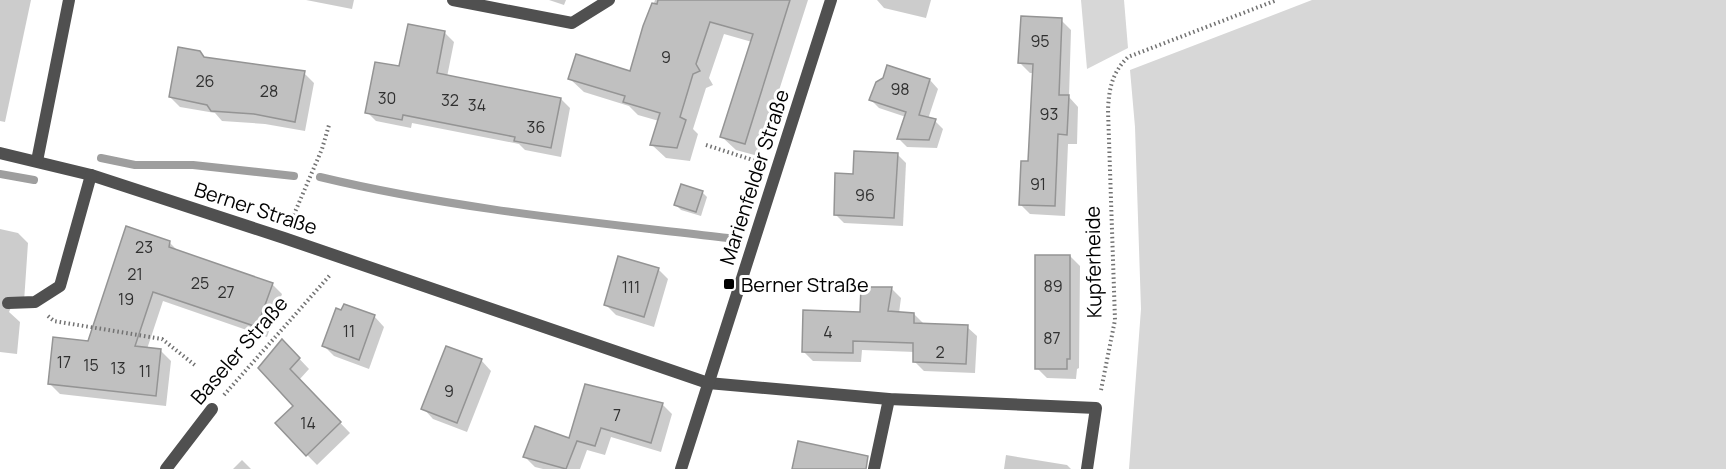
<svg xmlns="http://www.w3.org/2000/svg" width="1726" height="469" font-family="Manrope,sans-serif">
<rect width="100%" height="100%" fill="#fff"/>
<g fill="#d7d7d7">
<polygon points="1081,0 1124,0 1128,48 1087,69"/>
<polygon points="1312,0 1726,0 1726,469 1129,469 1141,309 1135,127 1130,70"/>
</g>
<g fill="#0003">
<polygon points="0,0 31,0 5,122 0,121"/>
<polygon points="306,0 354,0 352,9"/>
<polygon points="549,0 566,0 564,5"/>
<polygon points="655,0 808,0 758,156 736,150 722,137 752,42 724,34 709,78 713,85 706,88 693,129 698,134 690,161 666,158 652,145 659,121 638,115 629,106 584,92 570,79 631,73"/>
<polygon points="877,0 931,0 926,18 884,8"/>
<polygon points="1061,20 1071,30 1069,97 1078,107 1077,144 1068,144 1065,216 1030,214 1020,204 1029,163 1034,73 1030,73 1020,63"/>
<polygon points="445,33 454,42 447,77 561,99 570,108 561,157 525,150 519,144 412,123 411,128 376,121 367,112 400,68"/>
<polygon points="206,59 304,73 314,83 305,131 265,124 222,121 215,113 180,107 170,97"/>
<polygon points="930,80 938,89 928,119 935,121 943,129 937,148 907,147 899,139 906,117 879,108 871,100"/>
<polygon points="897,154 906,163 903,226 844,223 835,214 854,176"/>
<polygon points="702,192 707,197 701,216 681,210 676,205"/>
<polygon points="0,229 18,233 28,243 24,302 12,305 9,312 20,322 17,354 0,352"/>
<polygon points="170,243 179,252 272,284 282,294 267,337 163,301 147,349 161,351 171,361 166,406 60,394 50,384 89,343"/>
<polygon points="1070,256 1080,266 1079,368 1077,369 1076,379 1047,378 1037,368"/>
<polygon points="658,269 668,279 654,327 616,315 606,305"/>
<polygon points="862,288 892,289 901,298 899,313 914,314 923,323 967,327 977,336 975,373 924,371 914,361 915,352 862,350 861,362 813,361 804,352 861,314"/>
<polygon points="374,316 384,327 369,369 334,356 324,346"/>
<polygon points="292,351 309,369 299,380 350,433 317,465 277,424 295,406 260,368"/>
<polygon points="481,360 491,371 467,432 433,419 423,408"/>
<polygon points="662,404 672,414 661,452 611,437 605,455 587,450 580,469 543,469 535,467 525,457"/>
<polygon points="1006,455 1067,465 1071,469 1004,469"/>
<polygon points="242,460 251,469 233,469"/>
</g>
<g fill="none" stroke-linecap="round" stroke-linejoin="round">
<g stroke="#9e9e9e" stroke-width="8">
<polyline points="101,158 135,165 193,165 294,176"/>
<polyline points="0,174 34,180"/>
<path d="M 320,177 C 453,209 592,222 728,238"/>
</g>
</g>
<g fill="#c0c0c0" stroke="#949494" stroke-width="1.5">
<polygon points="658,0 790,0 745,144 720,137 753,34 710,22 696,64 700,71 693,74 680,117 686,120 677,148 650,145 660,113 623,102 625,96 568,79 576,54 630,71 643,26 652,3 657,4"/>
<polygon points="1021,16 1062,18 1059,95 1069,95 1067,135 1058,134 1055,206 1019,205 1021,161 1028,161 1033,64 1018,63"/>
<polygon points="408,24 445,31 437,73 561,98 551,148 514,141 515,137 403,115 402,120 365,113 375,62 399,66"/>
<polygon points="178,47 200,51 204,57 305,71 295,122 254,114 211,111 207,105 169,97"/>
<polygon points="887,65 930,79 919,115 936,119 929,140 897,139 906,112 869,100 876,82 883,78"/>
<polygon points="854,151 898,153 894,218 834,215 835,173 853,174"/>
<polygon points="681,184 703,191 696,212 674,205"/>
<polygon points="126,226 170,241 169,247 273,283 257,327 153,292 135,346 161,349 156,396 48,384 53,337 88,341"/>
<polygon points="1035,255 1070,255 1070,359 1067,359 1067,369 1035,369"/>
<polygon points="618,256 659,268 644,317 604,305"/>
<polygon points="861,287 892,287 888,311 914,313 914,323 968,325 966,364 913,362 913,343 853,341 853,353 802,352 803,310 860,312"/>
<polygon points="344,304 375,315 359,360 322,346 336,308 341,310"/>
<polygon points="282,339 300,358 290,369 341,422 306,456 275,423 293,406 258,368"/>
<polygon points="446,346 482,359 457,423 421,409"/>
<polygon points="585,384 663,403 651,443 601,428 595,446 577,441 566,469 523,457 535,426 569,438"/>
<polygon points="798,441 868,456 866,469 792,469"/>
</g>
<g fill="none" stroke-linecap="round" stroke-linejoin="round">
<g stroke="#727272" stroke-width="4" stroke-dasharray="1.5 3" stroke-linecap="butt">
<polyline points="706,145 759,162"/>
<polyline points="292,219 322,149 329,125"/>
<polyline points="48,316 54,321 162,339 196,366"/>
<path d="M 1101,390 L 1115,320 L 1108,110 C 1109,88 1112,73 1128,57 L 1277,0"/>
<polyline points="224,395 331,274"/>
</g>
<g stroke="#505050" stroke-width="12">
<polyline points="453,0 572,23 609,0"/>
<polyline points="0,153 91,175 284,238 708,383 889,399 1096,408 1087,469"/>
<polyline points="37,161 69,0"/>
<polyline points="8,303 35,302 60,286 91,175"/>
<polyline points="166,469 212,409"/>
<polyline points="681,469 831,0"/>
<polyline points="874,469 889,399"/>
</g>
</g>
<rect fill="#000" stroke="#fff" stroke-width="2" x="723" y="278" width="12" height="12" rx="3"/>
<g text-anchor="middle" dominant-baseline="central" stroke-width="6" stroke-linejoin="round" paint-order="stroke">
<g font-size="16" fill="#303030">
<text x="1040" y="41">95</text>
<text x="666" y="57">9</text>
<text x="205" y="81">26</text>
<text x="900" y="89">98</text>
<text x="269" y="91">28</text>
<text x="387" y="98">30</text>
<text x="450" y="100">32</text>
<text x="477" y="105">34</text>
<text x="1049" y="114">93</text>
<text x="536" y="127">36</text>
<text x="1038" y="184">91</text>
<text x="865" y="195">96</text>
<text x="144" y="247">23</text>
<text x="135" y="274">21</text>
<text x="200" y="283">25</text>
<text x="1053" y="286">89</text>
<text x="631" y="287">111</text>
<text x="226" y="292">27</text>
<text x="126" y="299">19</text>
<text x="349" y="331">11</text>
<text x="828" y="332">4</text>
<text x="1052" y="338">87</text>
<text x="940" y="352">2</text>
<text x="64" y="362">17</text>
<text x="91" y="365">15</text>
<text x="118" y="368">13</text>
<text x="145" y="371">11</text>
<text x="449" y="391">9</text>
<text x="617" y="415">7</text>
<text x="308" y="423">14</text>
</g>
<g font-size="20" fill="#000" stroke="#fff">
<text transform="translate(754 177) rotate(-72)">Marienfelder Straße</text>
<text transform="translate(256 208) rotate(18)">Berner Straße</text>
<text transform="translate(1093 262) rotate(-91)">Kupferheide</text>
<text transform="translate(239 350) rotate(-49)">Baseler Straße</text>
</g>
<g font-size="20" fill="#000" stroke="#fff" text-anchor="start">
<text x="741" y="284">Berner Straße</text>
</g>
</g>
</svg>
